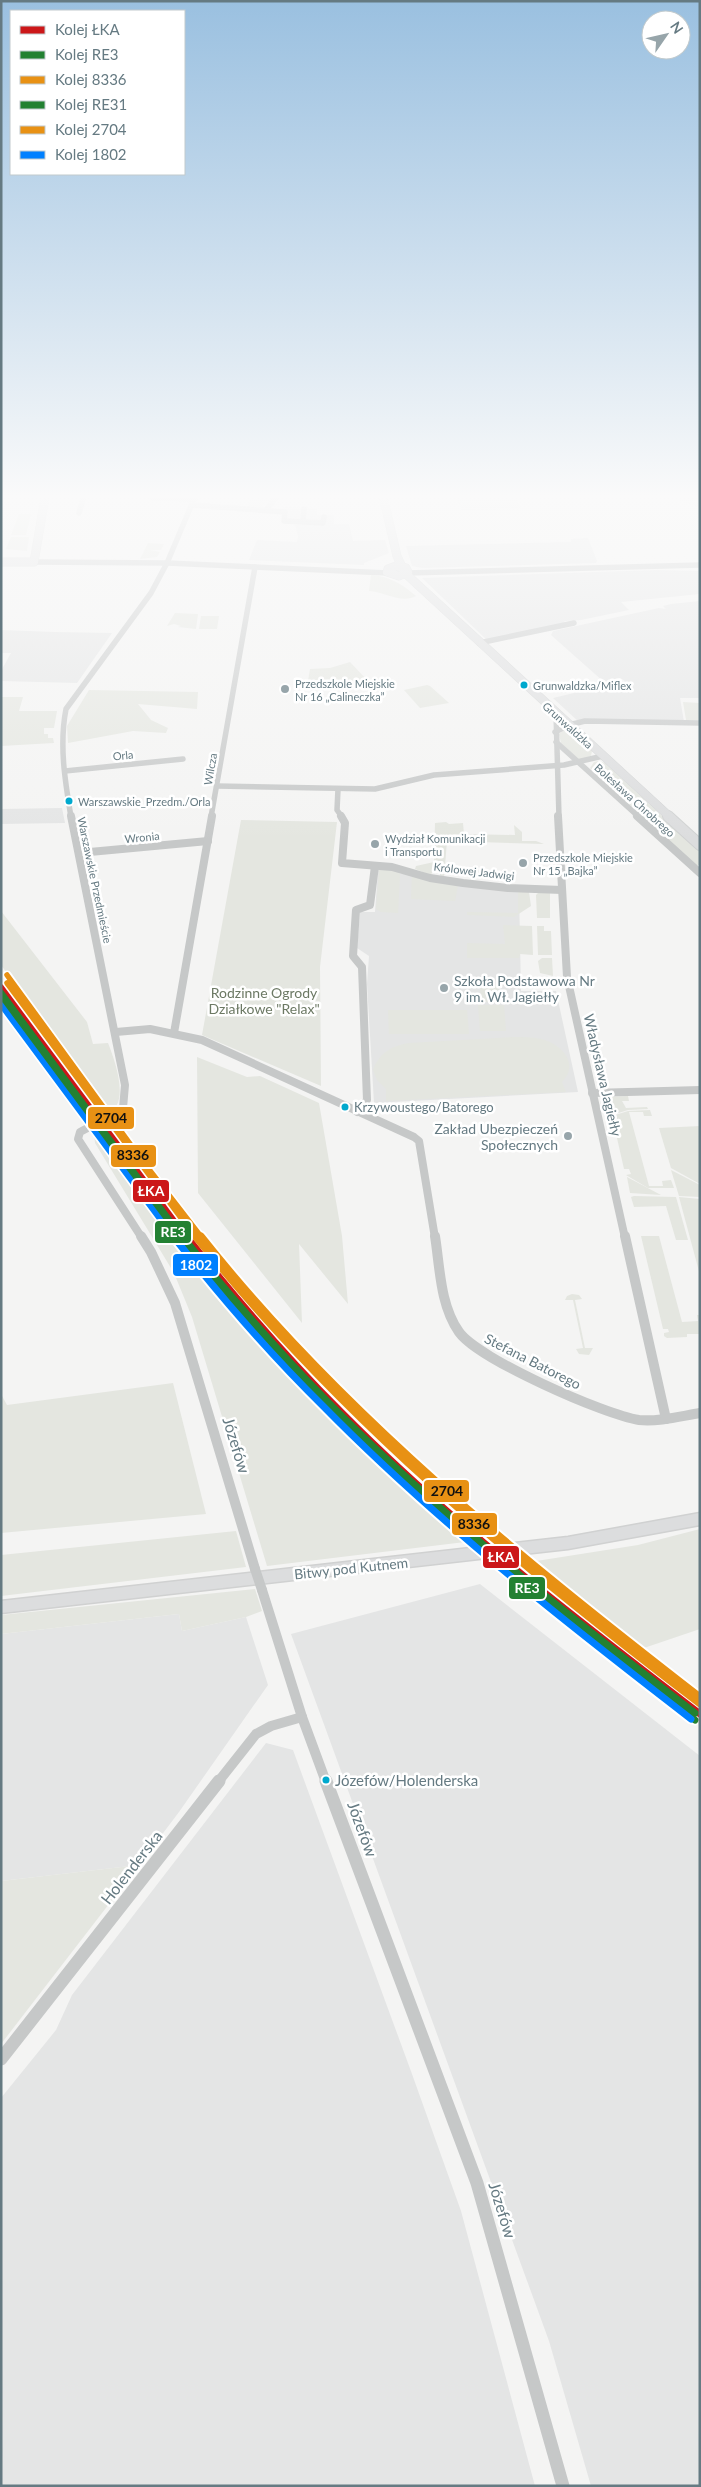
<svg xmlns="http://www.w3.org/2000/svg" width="701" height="2487" font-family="Lato,sans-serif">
<rect width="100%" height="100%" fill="#f4f4f3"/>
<g fill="#e4e5e5">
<polygon points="393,492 513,492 521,509 461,510 456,495 393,496"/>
<polygon points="659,492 700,492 700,508"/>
<polygon points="283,507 317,508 317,515 334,515 334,524 349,524 353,541 385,540 389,553 364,563 364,565 249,560 257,540 297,542 298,536 295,525 325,524 282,523"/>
<polygon points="588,538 597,561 596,563 422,568 412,566 406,546 571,542 571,539"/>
<polygon points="657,570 700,571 700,594 621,602 629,610 581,620 565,621 562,624 489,642 422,578"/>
<polygon points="700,601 700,698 680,698 684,722 579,722 553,698 625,681 620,678 604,682 551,635 553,631 659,608 666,609 663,606 671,604"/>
<polygon points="1,630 55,632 112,633 77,683 1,681 1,671 11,653 1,653"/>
<polygon points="62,808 65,823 1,824 1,809"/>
<polygon points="378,870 519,891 521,991 556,991 578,1092 374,1103 367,984 369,956 357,948 360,912 375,912"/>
<polygon points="480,1584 700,1756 700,2486 591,2486 549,2341 291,1634"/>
<polygon points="179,1614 182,1631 246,1617 268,1685 179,1812 139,1865 1,1881 1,1634"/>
<polygon points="266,1743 293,1750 412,2074 461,2211 535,2486 1,2486 1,2098 56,2030 72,1995"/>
</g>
<g fill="#e4e6e0">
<polygon points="250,494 275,495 259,509 248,508"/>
<polygon points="19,514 31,514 26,535 11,535"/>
<polygon points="11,537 29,537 27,551 6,549"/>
<polygon points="148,543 164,544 161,550 150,550 160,552 157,557 140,559"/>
<path d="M 371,575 C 389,576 402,584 416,596 C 402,604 385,592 369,591 Z"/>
<polygon points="175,613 198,614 196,629 178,627 181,626 174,624 167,626"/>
<polygon points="201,616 219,616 217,629 199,629"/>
<polygon points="350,662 367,680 362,681 365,685 347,690 337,681 308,681 310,669 330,668"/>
<polygon points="427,685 430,686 449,703 420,708 404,690"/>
<polygon points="89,690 198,692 197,709 138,704 151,720 168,728 166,733 133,731 68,743 67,726"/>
<polygon points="1,697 23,697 19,711 57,711 54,728 44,728 44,734 48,734 48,738 53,738 54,743 1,746"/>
<polygon points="683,702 700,703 700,720 686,720"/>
<polygon points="564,730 573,733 592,751 591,756 579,760 561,743 559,734"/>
<polygon points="599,761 605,763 700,851 700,865 694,865 590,768 594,762"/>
<polygon points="241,820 337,822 320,967 321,1086 202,1035"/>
<polygon points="446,822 449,824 463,823 464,834 515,835 514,825 522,832 522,841 536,841 544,844 447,841 444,878 441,878 439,871 433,870 431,875 415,869 416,866 434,862 435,823"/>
<polygon points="379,870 396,870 400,874 398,913 381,912 376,909"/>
<polygon points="412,875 458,885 455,901 411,899"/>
<polygon points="518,891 529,892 531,906 514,917 467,915 467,912 518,913"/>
<polygon points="539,892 550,892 550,918 537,918 536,895"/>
<path d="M 1,911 L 87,1022 L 93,1044 L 108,1043 C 115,1061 130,1102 109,1113 L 1,965 Z"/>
<polygon points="503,925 532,926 533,955 520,954 519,958 467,958 467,943 505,944"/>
<polygon points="537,926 544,926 544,931 551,931 552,955 538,955"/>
<polygon points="542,958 552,958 553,976 540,973 538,961"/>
<polygon points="480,985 498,985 499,1002 481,1002"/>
<polygon points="478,1005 504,1005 506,1031 480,1031"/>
<polygon points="388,1010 467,1010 469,1034 389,1034"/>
<path d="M 513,1037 C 523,1037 532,1037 541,1039 C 562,1044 580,1064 562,1082 L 566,1092 L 386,1101 L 386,1089 L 377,1080 L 373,1070 C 380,1052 392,1046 409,1043 Z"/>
<polygon points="197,1057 247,1077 260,1076 319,1103 342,1236 348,1304 299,1244 302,1323 198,1193"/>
<polygon points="628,1096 629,1101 622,1101 626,1108 647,1107 648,1109 628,1110 612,1115 608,1097"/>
<polygon points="650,1110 652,1116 644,1116 643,1112 629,1112 649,1186 663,1186 662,1181 671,1180 674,1188 648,1188 626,1175 631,1174 629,1169 624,1169 612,1116 628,1111"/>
<polygon points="700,1126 700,1184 671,1168 659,1128"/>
<polygon points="99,1131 195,1263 302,1388 465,1542 267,1566 192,1317 174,1273 95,1143 94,1133"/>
<polygon points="671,1170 700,1185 700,1197 679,1196"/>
<polygon points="627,1177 661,1195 630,1193"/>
<polygon points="634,1196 676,1197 688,1240 676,1240 666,1206 634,1207 631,1197"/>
<polygon points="679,1197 700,1199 700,1275"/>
<polygon points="641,1236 659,1236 682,1322 698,1321 697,1315 700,1315 700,1334 687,1334 687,1337 667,1338 664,1336 664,1333 669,1332 668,1329 663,1329"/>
<polygon points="572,1294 579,1295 582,1299 575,1300 585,1348 593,1348 589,1355 579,1354 576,1349 583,1348 573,1300 565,1300 567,1296"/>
<polygon points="173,1383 206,1514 1,1533 1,1394 7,1405"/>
<polygon points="700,1529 700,1629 641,1649 530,1562 638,1545"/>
<polygon points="236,1531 246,1567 1,1596 1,1555"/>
<polygon points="255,1589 262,1611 246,1617 182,1631 179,1614 1,1634 1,1615"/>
<polygon points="139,1865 1,2044 1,1881"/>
</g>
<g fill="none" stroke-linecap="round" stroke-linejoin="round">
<g stroke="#d0d2d2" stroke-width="9">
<g id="secondary-far1">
<polyline points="382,492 397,556 402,567"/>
<polyline points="1,562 34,562 46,492"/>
<polygon points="396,566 406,568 408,572 399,576 387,572 388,569"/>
<polyline points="406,574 670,817"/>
</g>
</g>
<g stroke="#d0d2d2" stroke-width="12">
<polyline id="secondary" points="668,816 700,845"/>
</g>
<g stroke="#d0d1d1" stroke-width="3">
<polygon id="primary" points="700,1513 700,1525 568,1549 1,1613 1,1601 568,1537"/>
</g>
<g stroke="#c6c8c8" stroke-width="5.5">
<polyline points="98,492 122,492"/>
<polyline points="153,498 195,499"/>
<polyline points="192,505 285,512 284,521 323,523 324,517"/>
<polyline points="266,510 281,492"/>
<polyline points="79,513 85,492"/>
<polyline points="303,521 304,509"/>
<polyline points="34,562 167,563 388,573"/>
<polyline points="407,573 700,565"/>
<polyline points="479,643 574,623"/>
<polyline points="556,713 559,817"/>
<polyline points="555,732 569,725 585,721 700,723"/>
<polyline points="556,742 639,817"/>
<polyline points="65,771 183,759"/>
<polyline points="217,786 375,789 434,775 564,765 603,756"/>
<polyline points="338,789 337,810 342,817"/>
<path d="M 71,817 C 65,781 59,745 66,709 L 151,593 L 167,563 L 197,492"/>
<polyline points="211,817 255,567"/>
</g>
<g stroke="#c6c8c8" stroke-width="8">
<polyline points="71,816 125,1085 123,1108 111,1117"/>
<polyline points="341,816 345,823 342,863 392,867 430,878 463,883 508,888 562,890"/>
<polyline points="558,816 567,977 625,1238"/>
<polyline points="637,816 700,873"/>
<polyline points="79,853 208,841"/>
<polyline points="116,1032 150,1029 202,1040 414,1137 419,1141 435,1238"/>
<polyline points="174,1033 212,816"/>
<polyline points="592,1093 700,1090"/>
<polyline points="357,1112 367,1100 362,967 353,956 356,910 370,905 375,866"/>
<polyline points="97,1123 80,1132 78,1139 142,1238"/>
</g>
<g stroke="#c6c8c8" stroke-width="10">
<polyline points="141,1236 151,1252 175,1303 255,1569"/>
<path d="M 435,1236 C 440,1268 440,1305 459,1332 C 478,1359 605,1415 639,1420 C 659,1422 681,1416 700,1413"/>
<polyline points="625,1236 666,1419"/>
<polyline points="262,1590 302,1717 326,1782"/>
<polyline points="218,1782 256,1734 271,1726 302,1717"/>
</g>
<g stroke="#c6c8c8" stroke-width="13">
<polyline points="326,1781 477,2183 563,2486"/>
<polyline points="1,2059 219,1781"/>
</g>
<use href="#secondary-far1" stroke="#dcddde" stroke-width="8"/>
<use href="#secondary" stroke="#dcddde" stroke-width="10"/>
<use href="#primary" fill="#dcddde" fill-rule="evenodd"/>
<polyline stroke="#c6c8c8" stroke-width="10" points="255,1569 262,1590"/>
<g stroke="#fff" stroke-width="9">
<polyline id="rail-1-far1" points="1,987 187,1238"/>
</g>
<g stroke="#fff" stroke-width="11">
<path id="rail-1" d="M 186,1236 C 235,1298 286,1357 341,1412 C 451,1523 576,1619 700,1714"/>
</g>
<g stroke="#fff" stroke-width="9">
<polyline id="rail-2-far1" points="1,1000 177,1238"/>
</g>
<g stroke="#fff" stroke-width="11">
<path id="rail-2" d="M 176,1236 C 227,1300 279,1361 336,1418 C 447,1529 571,1625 695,1720"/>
</g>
<g stroke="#fff" stroke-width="9">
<polyline id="rail-3-far1" points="7,983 196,1238"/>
</g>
<g stroke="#fff" stroke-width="11">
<path id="rail-3" d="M 195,1236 C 342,1420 514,1562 700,1704"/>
</g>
<g stroke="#fff" stroke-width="9">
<polyline id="rail-4-far1" points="1,992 183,1238"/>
</g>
<g stroke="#fff" stroke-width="11">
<path id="rail-4" d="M 182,1236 C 228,1294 276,1349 327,1401 C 440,1516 568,1615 695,1713"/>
</g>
<g stroke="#fff" stroke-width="9">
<polyline id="rail-5-far1" points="7,975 144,1163 202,1238"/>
</g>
<g stroke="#fff" stroke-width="11">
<path id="rail-5" d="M 201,1236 C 343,1415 521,1558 700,1697"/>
</g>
<g stroke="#fff" stroke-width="9">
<polyline id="rail-6-far1" points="1,1005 174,1238"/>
</g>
<g stroke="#fff" stroke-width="11">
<path id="rail-6" d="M 173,1236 C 220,1296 269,1353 323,1406 C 436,1521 564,1621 691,1719"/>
</g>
<use href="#rail-1-far1" stroke="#cc1719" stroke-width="5.5"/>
<use href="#rail-1" stroke="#cc1719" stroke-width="7"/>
<use href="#rail-2-far1" stroke="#238132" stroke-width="5.5"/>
<use href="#rail-2" stroke="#238132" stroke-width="7"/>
<use href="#rail-3-far1" stroke="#e89114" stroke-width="5.5"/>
<use href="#rail-3" stroke="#e89114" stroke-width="7"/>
<use href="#rail-4-far1" stroke="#238132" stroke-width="5.5"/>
<use href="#rail-4" stroke="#238132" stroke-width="7"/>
<use href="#rail-5-far1" stroke="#e89114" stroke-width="5.5"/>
<use href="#rail-5" stroke="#e89114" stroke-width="7"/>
<use href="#rail-6-far1" stroke="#0080ff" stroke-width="5.5"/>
<use href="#rail-6" stroke="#0080ff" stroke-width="7"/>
</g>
<linearGradient id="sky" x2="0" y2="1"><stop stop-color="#9ac0e0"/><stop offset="0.59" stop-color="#fafafa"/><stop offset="1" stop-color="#fafafa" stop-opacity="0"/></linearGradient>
<rect width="701" height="841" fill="url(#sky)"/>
<g fill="#00a9ce" stroke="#fff" stroke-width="2">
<circle cx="524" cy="685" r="4.5"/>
<circle cx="69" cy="801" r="4.5"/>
<circle cx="345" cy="1107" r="4.5"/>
<circle cx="326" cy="1780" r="4.5"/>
</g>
<g fill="#97a5aa" stroke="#fff" stroke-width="2">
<circle cx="285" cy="689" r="5"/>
<circle cx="375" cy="844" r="5"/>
<circle cx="523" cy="863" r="5"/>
<circle cx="444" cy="988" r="5"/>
<circle cx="568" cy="1136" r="5"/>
</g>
<g text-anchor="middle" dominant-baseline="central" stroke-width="5" stroke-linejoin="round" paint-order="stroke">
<g font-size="11" fill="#657a82" stroke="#fff" text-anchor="start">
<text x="295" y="683">Przedszkole Miejskie<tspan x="295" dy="13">Nr 16 „Calineczka”</tspan></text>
<text x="385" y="838">Wydział Komunikacji<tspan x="385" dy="13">i Transportu</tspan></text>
<text x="533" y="857">Przedszkole Miejskie<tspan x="533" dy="13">Nr 15 „Bajka”</tspan></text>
</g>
<g font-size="11" fill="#657a82" stroke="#fff" text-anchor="start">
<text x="533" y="685">Grunwaldzka/Miflex</text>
<text x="78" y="801">Warszawskie_Przedm./Orla</text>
</g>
<g font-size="11" fill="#657a82" stroke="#fff">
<text transform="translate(568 725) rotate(42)">Grunwaldzka</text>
<text transform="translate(123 755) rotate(-6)">Orla</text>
<text transform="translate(210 769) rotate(-80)">Wilcza</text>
<text transform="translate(635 800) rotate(42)">Bolesława Chrobrego</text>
<text transform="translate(142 837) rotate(-6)">Wronia</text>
<text transform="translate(474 871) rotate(7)">Królowej Jadwigi</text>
<text transform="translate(95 880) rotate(78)">Warszawskie Przedmieście</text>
</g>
<g font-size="13" fill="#657a82" stroke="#fff" text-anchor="start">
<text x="354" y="1107">Krzywoustego/Batorego</text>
</g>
<g font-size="14" fill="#657a82" stroke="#fff" text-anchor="start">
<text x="454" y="980">Szkoła Podstawowa Nr<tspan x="454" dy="16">9 im. Wł. Jagiełły</tspan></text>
<text x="558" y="1128" text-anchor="end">Zakład Ubezpieczeń<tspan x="558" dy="16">Społecznych</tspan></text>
</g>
<g font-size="14" fill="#6c7964" stroke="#fff">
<text x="264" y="992">Rodzinne Ogrody<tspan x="264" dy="16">Działkowe "Relax"</tspan></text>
</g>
<g font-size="14" fill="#657a82" stroke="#fff">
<text transform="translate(603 1075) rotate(77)">Władysława Jagiełły</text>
<text transform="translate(533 1361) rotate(27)">Stefana Batorego</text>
<text transform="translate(351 1568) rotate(-6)">Bitwy pod Kutnem</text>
</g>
<g font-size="15" fill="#657a82" stroke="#fff" text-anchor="start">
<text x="335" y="1780">Józefów/Holenderska</text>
</g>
<g font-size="16" fill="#657a82" stroke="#fff">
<text transform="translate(237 1445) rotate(73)">Józefów</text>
<text transform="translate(363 1829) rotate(70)">Józefów</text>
<text transform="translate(131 1867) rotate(-52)">Holenderska</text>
<text transform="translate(503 2210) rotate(73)">Józefów</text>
</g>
</g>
<g stroke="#fff" stroke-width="2">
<rect x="87" y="1106" width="48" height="24" rx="5" fill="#e89114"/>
<rect x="110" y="1144" width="47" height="24" rx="5" fill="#e89114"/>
<rect x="132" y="1179" width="38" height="24" rx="5" fill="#cc1719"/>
<rect x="154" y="1220" width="38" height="24" rx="5" fill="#238132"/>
<rect x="172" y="1253" width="47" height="24" rx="5" fill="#0080ff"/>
<rect x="423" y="1479" width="47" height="24" rx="5" fill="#e89114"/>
<rect x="451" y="1512" width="47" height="24" rx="5" fill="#e89114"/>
<rect x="482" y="1545" width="38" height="24" rx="5" fill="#cc1719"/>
<rect x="508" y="1576" width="38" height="24" rx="5" fill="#238132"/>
</g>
<g font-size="14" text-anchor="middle" font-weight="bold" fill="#fff">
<text x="151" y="1196">ŁKA</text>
<text x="173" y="1237">RE3</text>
<text x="196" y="1270">1802</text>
<text x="501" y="1562">ŁKA</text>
<text x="527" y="1593">RE3</text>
</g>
<g font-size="14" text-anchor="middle" font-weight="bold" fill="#111">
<text x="111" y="1123">2704</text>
<text x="133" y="1160">8336</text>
<text x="447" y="1496">2704</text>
<text x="474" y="1529">8336</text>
</g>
<rect width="701" height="2487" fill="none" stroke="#657a82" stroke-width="5"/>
<rect x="10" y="10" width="175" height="165" fill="#ffffff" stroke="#c1cacd"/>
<rect x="20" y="26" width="25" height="8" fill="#cc1719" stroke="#c1cacd"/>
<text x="55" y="35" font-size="15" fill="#657a82">Kolej ŁKA</text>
<rect x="20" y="51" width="25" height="8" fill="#238132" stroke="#c1cacd"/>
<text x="55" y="60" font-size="15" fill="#657a82">Kolej RE3</text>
<rect x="20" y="76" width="25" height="8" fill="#e89114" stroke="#c1cacd"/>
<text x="55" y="85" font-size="15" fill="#657a82">Kolej 8336</text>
<rect x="20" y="101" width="25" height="8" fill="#238132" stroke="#c1cacd"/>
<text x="55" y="110" font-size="15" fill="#657a82">Kolej RE31</text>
<rect x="20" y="126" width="25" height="8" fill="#e89114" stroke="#c1cacd"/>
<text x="55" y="135" font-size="15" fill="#657a82">Kolej 2704</text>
<rect x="20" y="151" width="25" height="8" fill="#0080ff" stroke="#c1cacd"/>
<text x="55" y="160" font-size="15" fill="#657a82">Kolej 1802</text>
<g transform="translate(666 35) rotate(56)"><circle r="24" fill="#ffffff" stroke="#c1cacd"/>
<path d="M0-4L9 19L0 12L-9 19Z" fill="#97a5aa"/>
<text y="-8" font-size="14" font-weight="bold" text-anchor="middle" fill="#657a82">N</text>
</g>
</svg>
